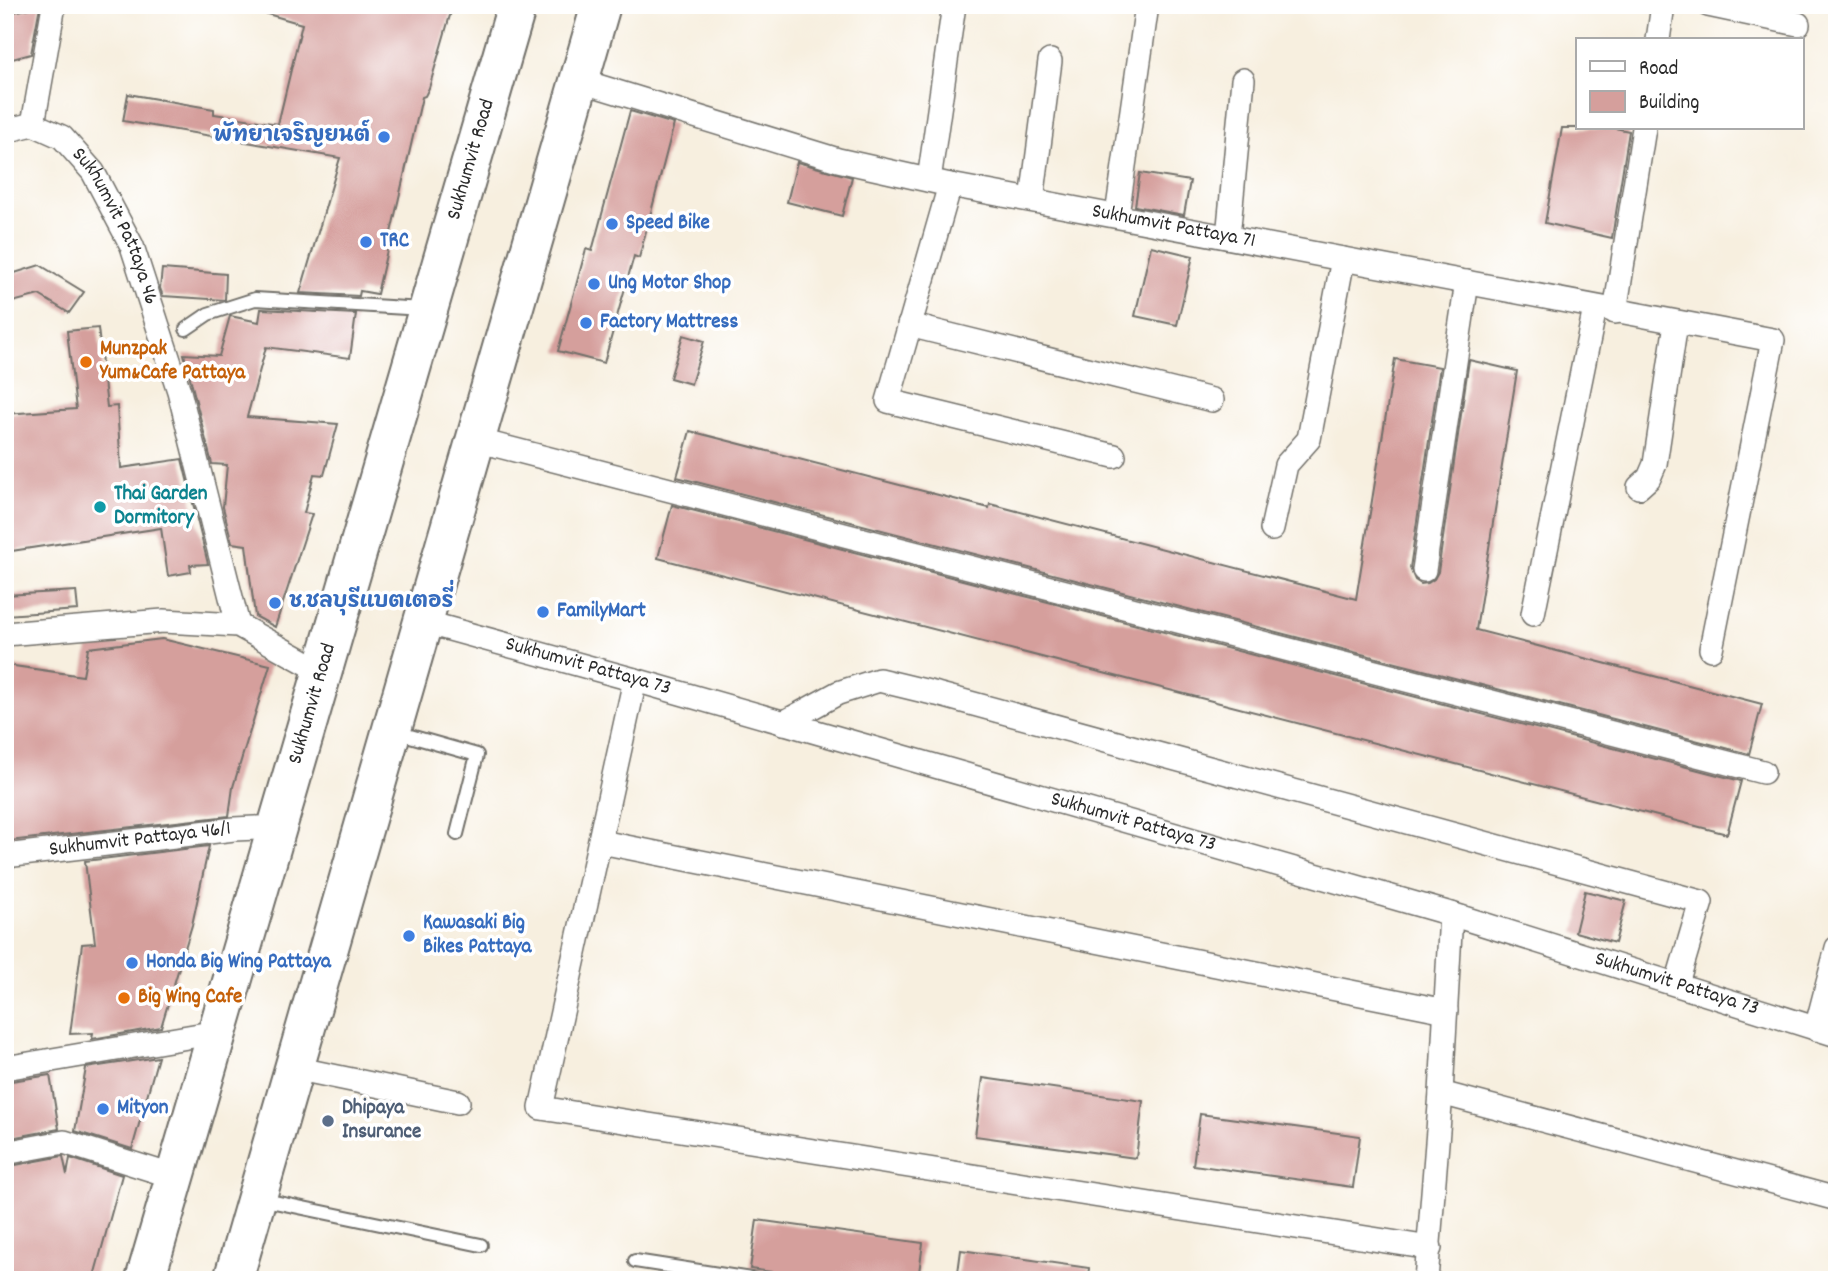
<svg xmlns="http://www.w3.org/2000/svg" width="1842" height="1285" font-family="Dekko,'Playpen Sans Thai',sans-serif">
<rect width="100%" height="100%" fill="#fff"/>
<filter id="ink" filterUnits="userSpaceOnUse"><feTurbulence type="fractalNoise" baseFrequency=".0143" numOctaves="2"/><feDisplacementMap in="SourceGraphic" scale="14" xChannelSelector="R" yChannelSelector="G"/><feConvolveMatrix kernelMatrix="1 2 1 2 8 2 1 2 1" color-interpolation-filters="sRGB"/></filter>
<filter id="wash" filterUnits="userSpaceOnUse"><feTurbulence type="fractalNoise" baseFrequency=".00686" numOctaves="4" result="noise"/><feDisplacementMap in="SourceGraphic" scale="28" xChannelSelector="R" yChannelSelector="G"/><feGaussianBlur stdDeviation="1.57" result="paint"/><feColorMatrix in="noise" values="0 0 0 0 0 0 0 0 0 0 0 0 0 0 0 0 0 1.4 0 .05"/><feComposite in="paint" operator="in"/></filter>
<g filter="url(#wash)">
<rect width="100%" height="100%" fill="#f7efdf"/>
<g id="blocks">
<g fill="#d59f9c">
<polygon points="258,5 453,5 429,88 425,96 422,97 377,294 360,291 359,296 300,293 340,158 123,121 128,94 214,109 214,114 278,124 302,24 257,11"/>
<polygon points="40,6 31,54 5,61 5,14"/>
<polygon points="630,111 674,124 639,258 634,256 604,363 558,351 586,249 592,251"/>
<polygon points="1562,128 1615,128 1629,131 1612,238 1545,223"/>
<polygon points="797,162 852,177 842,216 787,202"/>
<polygon points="1140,173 1190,181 1184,215 1135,206"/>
<polygon points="1151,246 1193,256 1177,325 1135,316"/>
<polygon points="40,265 84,292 69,313 39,295 5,304 5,276"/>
<polygon points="162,269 226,274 225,300 163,296 160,288"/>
<polygon points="261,309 356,314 350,358 266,347 247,417 338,424 324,475 314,474 304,513 312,514 275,627 255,616 246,545 232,543 223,507 227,465 212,464 184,354 219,356 230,316 259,322"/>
<polygon points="98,328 107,407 117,406 121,468 182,459 208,564 190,565 191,572 168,576 161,528 5,552 5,414 76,409 67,331"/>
<polygon points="683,335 704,341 691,384 670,378"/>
<polygon points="1395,359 1440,367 1410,568 1415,580 1421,584 1428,583 1434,579 1438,572 1469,360 1517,371 1476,630 1762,704 1749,754 677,477 690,431 989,508 990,504 1356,599"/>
<polygon points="672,505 1741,781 1727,834 658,558"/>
<polygon points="76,591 78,610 5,615 5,595"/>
<polygon points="162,639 270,665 233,787 229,816 9,841 7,824 5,824 7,665 83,676 88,648"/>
<polygon points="209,846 192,925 161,1027 92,1039 93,1033 70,1034 82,944 95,943 85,861"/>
<polygon points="1585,891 1626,901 1615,943 1575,932"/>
<polygon points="158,1057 132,1149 75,1131 86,1068"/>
<polygon points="50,1075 59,1129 5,1139 5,1082"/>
<polygon points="983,1078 1143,1101 1136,1158 975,1136"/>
<polygon points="1200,1114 1360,1136 1353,1187 1193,1165"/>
<polygon points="63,1156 67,1175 70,1158 122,1175 93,1280 5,1280 5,1167"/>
<polygon points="757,1220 923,1243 918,1280 829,1280 750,1269"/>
<polygon points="961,1250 1089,1268 1088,1280 957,1280"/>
</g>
</g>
</g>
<g filter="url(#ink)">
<use href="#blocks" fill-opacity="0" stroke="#72706a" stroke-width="2"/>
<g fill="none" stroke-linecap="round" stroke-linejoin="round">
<g stroke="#72706a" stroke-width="16">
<g id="lane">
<polyline points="186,329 208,314 255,299 423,309"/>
<polyline points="396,732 477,755 457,834"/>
<polyline points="260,1199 481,1245"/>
<polyline points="635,1261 757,1280"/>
</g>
</g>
<g stroke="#72706a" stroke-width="26">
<g id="street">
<polyline points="1708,5 1798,24"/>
<polyline points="1658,40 1663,5"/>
<path id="s1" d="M 581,81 L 838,160 L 950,185 L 1773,340 L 1711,649"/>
<polyline points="33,124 54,5"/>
<path id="s2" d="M 5,131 L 33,124 L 62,137 L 93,172 L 132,246 L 179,391 L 238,625"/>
<polyline points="929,180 954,5"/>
<polyline points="950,185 888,401 1114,456"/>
<polyline points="1032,200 1050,61"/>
<polyline points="1117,215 1147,5"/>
<polyline points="1228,237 1243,80"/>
<polyline points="1615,312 1644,128"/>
<polyline points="909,325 1212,400"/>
<polyline points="476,440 1763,772"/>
<polyline points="1639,487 1649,478 1655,464 1676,323"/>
<polyline points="1272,529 1286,465 1309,439 1343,259"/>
<polyline points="1424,570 1467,282"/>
<polyline points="1533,614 1595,308"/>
<path id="s3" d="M 424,622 L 635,680 L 1451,914 L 1837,1035"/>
<polyline points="5,634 163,621 238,625 323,672"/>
<polyline points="635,680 541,1108 1430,1248"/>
<polyline points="783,723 838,693 879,680 937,694 1701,902 1677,983"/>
<polyline points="601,842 1446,1011"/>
<path id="s4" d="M 5,856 L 234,829 L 278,827"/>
<polyline points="1816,1029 1837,948"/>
<polyline points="5,1068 217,1032"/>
<polyline points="294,1068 458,1102"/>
<polyline points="1441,1093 1837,1199"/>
<polyline points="5,1153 64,1142 175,1177"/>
<polyline points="1426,1280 1441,1093 1451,914"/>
</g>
</g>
<g stroke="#72706a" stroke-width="42">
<g id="highway">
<path id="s5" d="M 145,1280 L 517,5"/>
<polyline points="233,1280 601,5"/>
</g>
</g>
<use href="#lane" stroke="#fff" stroke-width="12"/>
<use href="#street" stroke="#fff" stroke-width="23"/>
<use href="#highway" stroke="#fff" stroke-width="38"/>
</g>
</g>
<g fill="#3f7fe0" stroke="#fff" stroke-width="2.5">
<circle cx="384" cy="137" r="7"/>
<circle cx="612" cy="224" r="7"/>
<circle cx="366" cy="242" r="7"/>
<circle cx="594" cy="284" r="7"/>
<circle cx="586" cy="323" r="7"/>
<circle cx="275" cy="603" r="7"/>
<circle cx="543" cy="612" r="7"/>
<circle cx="409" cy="936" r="7"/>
<circle cx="132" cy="963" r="7"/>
<circle cx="103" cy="1109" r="7"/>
</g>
<g fill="#e8710a" stroke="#fff" stroke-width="2.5">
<circle cx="86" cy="362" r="7"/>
<circle cx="124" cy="998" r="7"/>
</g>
<circle fill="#0f9aa8" stroke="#fff" stroke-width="2.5" cx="100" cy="507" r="7"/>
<circle fill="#5c6f8a" stroke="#fff" stroke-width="2.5" cx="328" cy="1121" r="7"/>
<g text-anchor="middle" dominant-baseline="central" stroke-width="7" stroke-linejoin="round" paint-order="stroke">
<g font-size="21" font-weight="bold" fill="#366cbe" stroke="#fff" text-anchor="start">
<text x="370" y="137" text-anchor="end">พัทยาเจริญยนต์</text>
<text x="626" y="224">Speed Bike</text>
<text x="380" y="242">TRC</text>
<text x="608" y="284">Ung Motor Shop</text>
<text x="600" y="323">Factory Mattress</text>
<text x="289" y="603">ช.ชลบุรีแบตเตอรี่</text>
<text x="557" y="612">FamilyMart</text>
<text x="423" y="924">Kawasaki Big<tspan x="423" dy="24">Bikes Pattaya</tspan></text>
<text x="146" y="963">Honda Big Wing Pattaya</text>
<text x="117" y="1109">Mityon</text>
</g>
<g font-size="21" fill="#2b2b2b" stroke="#fff">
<text stroke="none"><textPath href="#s5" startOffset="1167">Sukhumvit Road</textPath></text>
<text stroke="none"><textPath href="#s1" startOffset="611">Sukhumvit Pattaya 71</textPath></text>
<text stroke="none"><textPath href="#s2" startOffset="166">Sukhumvit Pattaya 46</textPath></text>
<text stroke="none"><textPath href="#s3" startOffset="170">Sukhumvit Pattaya 73</textPath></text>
<text stroke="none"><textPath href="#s5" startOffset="600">Sukhumvit Road</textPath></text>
<text stroke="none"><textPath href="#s3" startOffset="737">Sukhumvit Pattaya 73</textPath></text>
<text stroke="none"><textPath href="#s4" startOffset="136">Sukhumvit Pattaya 46/1</textPath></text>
<text stroke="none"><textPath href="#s3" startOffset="1304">Sukhumvit Pattaya 73</textPath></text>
</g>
<g font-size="21" font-weight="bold" fill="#c56008" stroke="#fff" text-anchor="start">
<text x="100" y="350">Munzpak<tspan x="100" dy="24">Yum&amp;Cafe Pattaya</tspan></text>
<text x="138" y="998">Big Wing Cafe</text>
</g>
<g font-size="21" font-weight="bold" fill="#0d838f" stroke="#fff" text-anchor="start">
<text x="114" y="495">Thai Garden<tspan x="114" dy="24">Dormitory</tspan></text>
</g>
<g font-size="21" font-weight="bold" fill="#4e5e75" stroke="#fff" text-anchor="start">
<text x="342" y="1109">Dhipaya<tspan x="342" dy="24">Insurance</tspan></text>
</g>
</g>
<rect width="1842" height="1285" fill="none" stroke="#fff" stroke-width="28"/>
<rect x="1576" y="38" width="228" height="91" fill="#ffffff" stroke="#aaaaaa" stroke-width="2"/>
<rect x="1590" y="61" width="35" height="10" fill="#ffffff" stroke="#aaaaaa" stroke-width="2"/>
<text x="1639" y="74" font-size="21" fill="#2b2b2b">Road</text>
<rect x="1590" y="91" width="35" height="21" fill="#d59f9c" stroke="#aaaaaa" stroke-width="2"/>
<text x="1639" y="108" font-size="21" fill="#2b2b2b">Building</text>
</svg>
